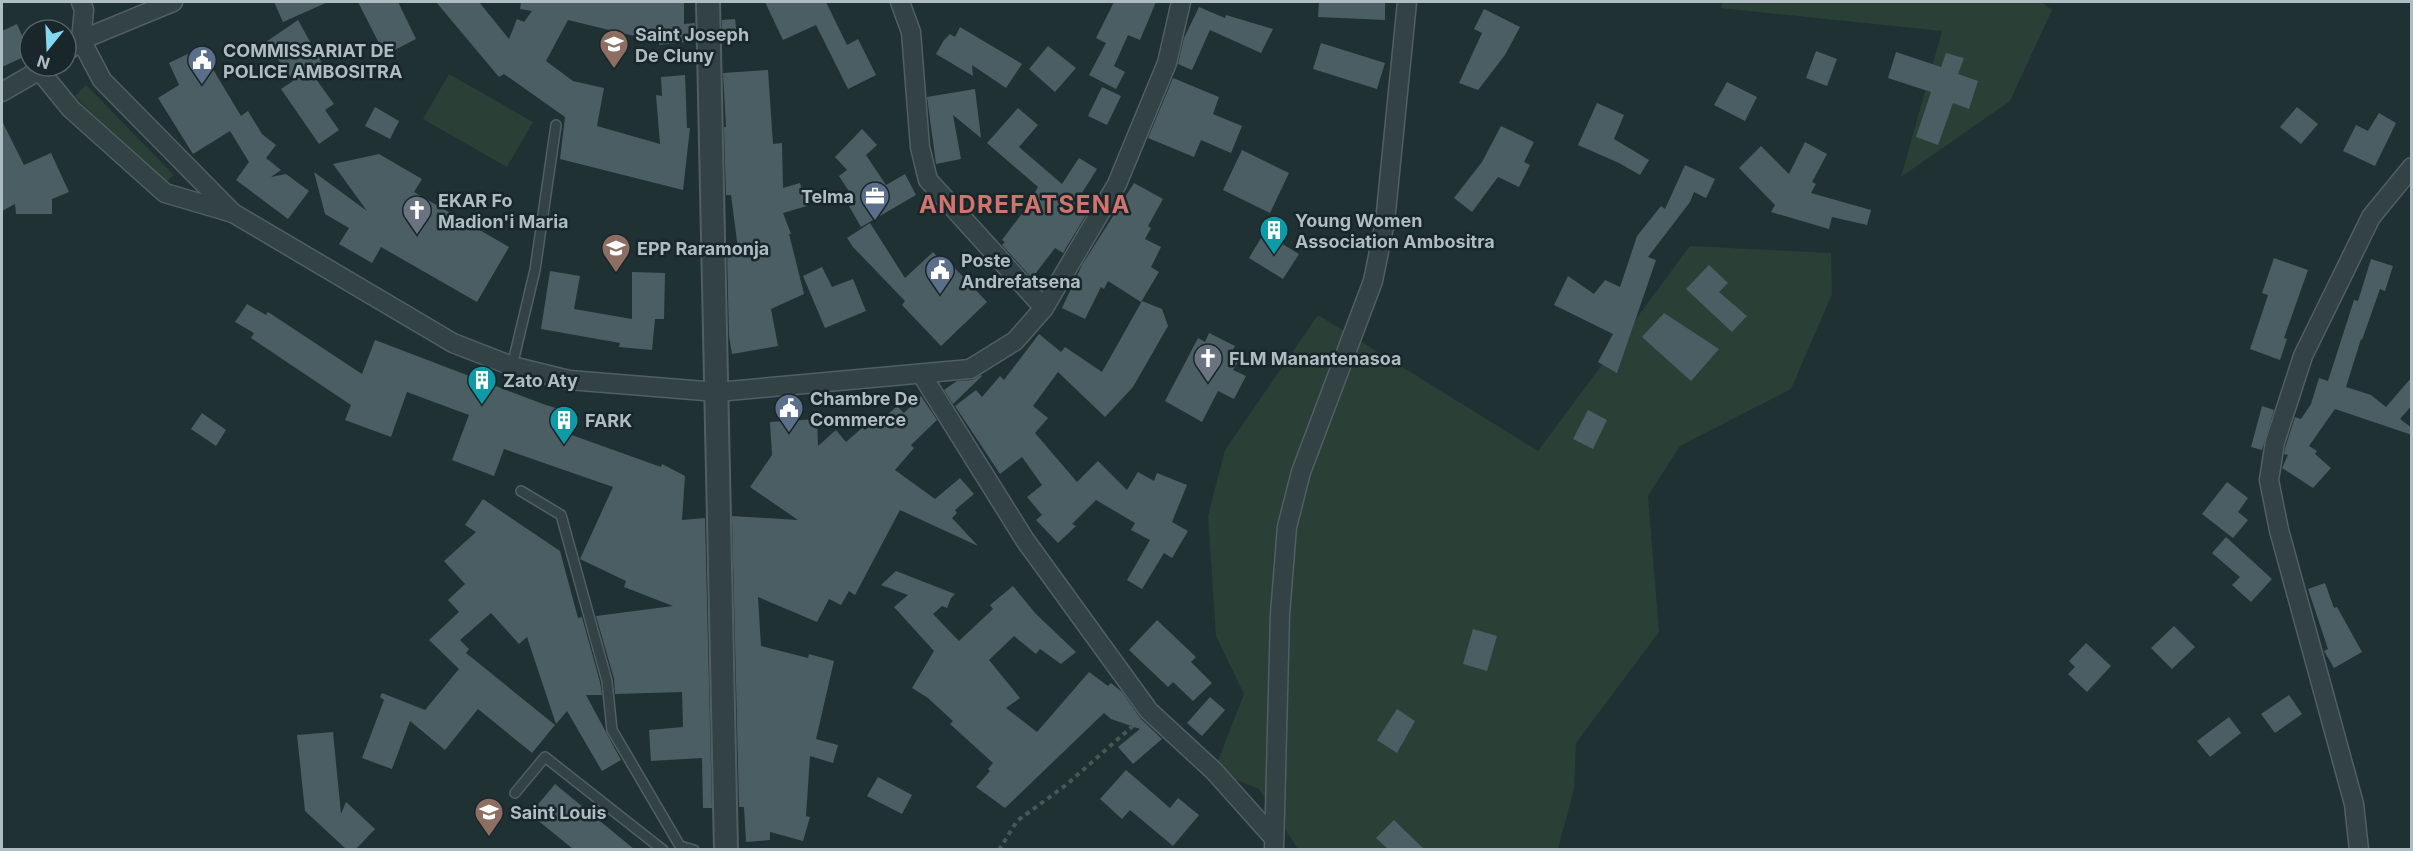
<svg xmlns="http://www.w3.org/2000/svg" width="2413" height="851" font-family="Inter,sans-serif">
<rect width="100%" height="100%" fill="#203134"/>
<g fill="#2a3f35">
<polygon points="1722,2 2042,2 2052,10 2010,101 1901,177 1942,31 1721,8"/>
<polygon points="449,74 533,122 507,167 423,119"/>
<polygon points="86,85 174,175 162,186 75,96"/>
<polygon points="1690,246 1831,253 1832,294 1791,389 1680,446 1648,496 1659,632 1576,743 1574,789 1558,849 1298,849 1259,789 1214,771 1244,694 1216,636 1208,516 1225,450 1318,315 1538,451"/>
</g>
<g fill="#4b5e63">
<polygon points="274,2 328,2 283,22"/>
<polygon points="358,2 398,2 416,39 385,55"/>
<polygon points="436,2 479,2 509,39 517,19 524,22 532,11 520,9 521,2 684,2 684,24 695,23 695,41 659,45 659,42 568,20 546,61 573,81 604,88 597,126 660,144 656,95 662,96 661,77 685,75 687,128 690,128 683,190 560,159 565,117 504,74 499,77"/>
<polygon points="765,2 826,2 847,45 858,39 876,75 848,89 816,25 783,40"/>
<polygon points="1114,2 1156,2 1140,40 1128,35 1114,66 1125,72 1116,89 1089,75 1106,43 1096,38"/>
<polygon points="1319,2 1385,2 1385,20 1318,17"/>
<polygon points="1199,7 1225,18 1226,15 1273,29 1261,53 1210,30 1192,70 1178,64 1184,38"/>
<polygon points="1484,9 1520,27 1505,55 1478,90 1459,83 1482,33 1474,29"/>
<polygon points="735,19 737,37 722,39 722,20"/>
<polygon points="298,20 324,67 313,75 334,104 325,110 339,130 319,144 281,89 293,81 266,42"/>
<polygon points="17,24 30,54 2,67 2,31"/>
<polygon points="960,27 1022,64 1006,88 972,65 973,76 936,54 944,40 950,34 955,37"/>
<polygon points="1321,43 1385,63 1377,89 1313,69"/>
<polygon points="1048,46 1076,68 1055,92 1029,69"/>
<polygon points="200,48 209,67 211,66 241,116 248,111 262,134 276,145 266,158 281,170 271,177 286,174 309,191 288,219 236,180 249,162 230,131 193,154 158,98 179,85 169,63"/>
<polygon points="1816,51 1837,59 1827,86 1806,78"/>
<polygon points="1896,52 1941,67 1946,53 1964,58 1958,74 1978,81 1969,109 1953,103 1938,145 1916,137 1931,92 1888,78"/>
<polygon points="768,70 773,144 782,143 783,188 800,183 807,206 783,213 791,234 789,234 804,294 771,309 778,346 732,354 729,336 727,249 738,249 731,195 726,195 724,127 726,127 723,73"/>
<polygon points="1173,78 1219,97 1213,114 1242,126 1231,153 1201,140 1194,157 1148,138"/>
<polygon points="1727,82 1757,97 1745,121 1714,105"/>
<polygon points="1102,87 1121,96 1107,125 1088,116"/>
<polygon points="975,89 981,138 953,115 961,159 936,164 927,97"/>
<polygon points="1597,103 1624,115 1614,139 1649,160 1640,175 1619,163 1578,145"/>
<polygon points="375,107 399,121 390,139 365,126"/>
<polygon points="2297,107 2318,124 2301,144 2280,127"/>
<polygon points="1018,108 1038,125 1019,147 1062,184 1079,158 1097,169 1080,196 1093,203 1063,253 1055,248 1032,278 1002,245 1005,242 1002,240 1036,195 1034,194 1038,187 987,143"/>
<polygon points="2379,113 2396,123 2375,166 2343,151 2356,125 2368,131"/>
<polygon points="2,121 24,165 51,153 69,192 52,199 52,214 16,214 15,204 2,211"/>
<polygon points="1501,126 1534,142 1524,162 1530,165 1519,187 1498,177 1472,212 1454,198 1482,162"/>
<polygon points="862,129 877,145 866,155 886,185 905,174 916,195 861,227 849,206 856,202 839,176 847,170 835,157"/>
<polygon points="1805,142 1827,154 1812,182 1816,184 1811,193 1871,210 1867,225 1832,217 1829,229 1771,212 1775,205 1739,168 1761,146 1789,174"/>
<polygon points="1242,150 1289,173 1270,213 1223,190"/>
<polygon points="379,154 422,179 414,192 509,247 477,302 381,247 372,263 339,244 349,228 325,214 314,172 367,211 333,164"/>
<polygon points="1685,165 1715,179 1706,198 1694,192 1690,202 1648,257 1656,260 1617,373 1598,362 1613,334 1554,305 1568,276 1594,294 1605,280 1620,287 1637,236 1661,206 1665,209"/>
<polygon points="1134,183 1163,199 1148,226 1151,228 1145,239 1161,247 1151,267 1159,272 1141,302 1108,281 1104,289 1101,287 1085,319 1062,308 1082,265"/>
<polygon points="870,223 905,278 933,252 945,265 948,261 987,302 941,346 902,305 905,301 853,247 847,238"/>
<polygon points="1264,233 1299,254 1283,279 1249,258"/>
<polygon points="2274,258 2308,270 2284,338 2287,339 2280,360 2250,349 2268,295 2262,293"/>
<polygon points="2371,259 2393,266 2385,291 2380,289 2362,340 2361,339 2346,387 2371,395 2386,407 2412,377 2412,405 2400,419 2412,428 2412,435 2335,409 2309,446 2317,451 2315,454 2331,468 2313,488 2282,468 2288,455 2284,454 2286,445 2295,417 2301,419 2311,404 2319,378 2328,381 2354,300 2358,301"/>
<polygon points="1709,265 1728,283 1719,292 1747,316 1732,332 1686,289"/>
<polygon points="822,267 832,287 853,279 866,311 825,328 803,276"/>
<polygon points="550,271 580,276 574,309 632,319 632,272 665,273 664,319 655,319 652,350 619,347 620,343 541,329"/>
<polygon points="1142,301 1162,309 1168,326 1133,387 1105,417 1058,372 1033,406 1048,418 1035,433 1077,482 1098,461 1127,490 1138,472 1154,481 1157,473 1187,485 1172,522 1188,531 1172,558 1164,553 1142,589 1127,580 1150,540 1131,530 1135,523 1096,500 1072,524 1076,526 1058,543 1036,520 1042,515 1027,497 1042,485 1022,457 1000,474 955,406 976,390 982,397 1000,376 1004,380 1039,334 1061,352 1065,347 1102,372"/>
<polygon points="247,304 266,315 268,312 362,374 375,340 543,404 572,413 566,433 661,467 662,464 685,476 682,520 705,518 712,808 703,808 702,758 651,761 649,730 683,727 682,692 615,694 614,679 596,616 673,606 624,587 626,581 580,559 613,487 504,449 494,476 452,460 469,415 407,392 391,437 345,420 351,405 251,338 254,333 235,322"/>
<polygon points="1664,313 1719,349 1691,381 1642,337"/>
<polygon points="1209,333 1235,346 1229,357 1238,362 1233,370 1246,376 1234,399 1218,391 1202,422 1165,401 1198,338 1205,342"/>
<polygon points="981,375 982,376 953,404 944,390 957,381 972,380"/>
<polygon points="921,396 937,420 911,445 914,448 895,470 935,499 960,478 974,494 955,510 957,513 952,518 978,546 900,510 855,595 849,591 841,605 829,599 817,622 758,597 761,646 808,658 809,654 834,661 816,739 838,745 833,763 810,756 806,816 810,817 803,841 770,832 770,840 746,842 744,807 739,807 732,516 798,520 750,487 772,455 770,422 817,419 818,446 836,430 846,442 863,427 865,430 881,415 884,418 897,406 904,413"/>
<polygon points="2262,406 2274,410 2262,450 2251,447"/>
<polygon points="1588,410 1607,420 1593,449 1573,439"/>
<polygon points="202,413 226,430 216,446 191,429"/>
<polygon points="2227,482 2248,498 2238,512 2248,520 2233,538 2202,514"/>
<polygon points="483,499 560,551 578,618 582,617 600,682 602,695 586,695 621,760 602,771 567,711 556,724 527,637 519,644 491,613 460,640 469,649 466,653 555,725 532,753 478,709 445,750 410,721 392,769 362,758 384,700 380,697 382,693 425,710 459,669 429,640 459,612 448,600 465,584 444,561 476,532 465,525"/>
<polygon points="2226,537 2272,579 2251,602 2232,585 2240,577 2212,553"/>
<polygon points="896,571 955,594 951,598 947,608 942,606 933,614 959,641 993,609 990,605 1013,586 1036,614 1076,652 1061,664 1040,649 1036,654 1014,636 989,660 1020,698 1006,708 1037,732 1089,672 1108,686 1111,683 1122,692 1141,719 1162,739 1133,764 1118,747 1140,729 1111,719 1104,713 1005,808 976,787 990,771 988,769 993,763 950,724 953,721 928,698 912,688 934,651 894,607 908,595 881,585"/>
<polygon points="2325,583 2334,608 2337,607 2362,652 2334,668 2324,651 2328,649 2308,589"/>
<polygon points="1157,620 1196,657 1191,662 1212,683 1193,701 1173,682 1168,687 1129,650"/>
<polygon points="2174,626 2195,647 2172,669 2151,648"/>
<polygon points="1473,629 1497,636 1487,671 1463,664"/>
<polygon points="2086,643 2111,666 2087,692 2068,674 2075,667 2069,661"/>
<polygon points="2289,695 2302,714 2275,733 2261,714"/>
<polygon points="1210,697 1225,710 1202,736 1187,723"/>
<polygon points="1397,709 1415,721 1397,753 1377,740"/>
<polygon points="2229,717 2241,733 2210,757 2197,741"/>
<polygon points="333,732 341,814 346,802 375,829 356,849 346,849 305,811 297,735"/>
<polygon points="1126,770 1170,808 1178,798 1199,815 1173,846 1130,810 1122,819 1100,799"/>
<polygon points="878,777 912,795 902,814 867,796"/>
<polygon points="555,784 634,849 573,849 530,814"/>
<polygon points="1394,820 1424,849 1388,849 1376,838"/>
</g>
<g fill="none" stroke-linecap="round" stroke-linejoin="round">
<g stroke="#515f63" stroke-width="12">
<g id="service">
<polyline points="512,366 535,270 556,125"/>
<polyline points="521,491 561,515 607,681 612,730 680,846 694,850"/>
<polyline points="515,793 545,757 663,850"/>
</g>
</g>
<g stroke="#515f63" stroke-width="21">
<g id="minor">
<polyline points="81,2 84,10 81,40 102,80 232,212"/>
<polyline points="900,2 911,32 920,147 928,180 1044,308"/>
<polyline points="66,52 81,40 173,2"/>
<polyline points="40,71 71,109 165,193 233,213 453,343 512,366 569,380 717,392 970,369 1015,341 1044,308 1117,184 1167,63 1181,2"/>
<polyline points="2,92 47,66"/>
<polyline points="922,375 1025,540 1149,711 1214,771 1273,837"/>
<polyline points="1274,850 1280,614 1287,527 1301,472 1373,281 1385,222 1407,2"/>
<polyline points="2359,850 2354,804 2279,530 2269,480 2275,442 2303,356 2371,217 2412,167"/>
</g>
</g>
<g stroke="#515f63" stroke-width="26">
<polyline id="tertiary" points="708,2 726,850"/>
</g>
<polyline stroke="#465954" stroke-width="4" stroke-dasharray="4.5 4.5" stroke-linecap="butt" points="999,850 1017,821 1066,785 1135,724"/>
<use href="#service" stroke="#334245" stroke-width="9"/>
<use href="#minor" stroke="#334245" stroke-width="18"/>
<use href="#tertiary" stroke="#334245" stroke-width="22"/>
</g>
<defs>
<g id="school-pin" transform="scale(1.5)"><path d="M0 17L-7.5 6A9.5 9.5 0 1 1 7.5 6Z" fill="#8d6e63" stroke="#19262a"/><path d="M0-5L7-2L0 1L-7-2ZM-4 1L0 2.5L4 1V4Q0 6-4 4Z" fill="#fff"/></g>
<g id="civic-pin" transform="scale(1.5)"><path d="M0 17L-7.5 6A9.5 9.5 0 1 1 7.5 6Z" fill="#5c6f8a" stroke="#19262a"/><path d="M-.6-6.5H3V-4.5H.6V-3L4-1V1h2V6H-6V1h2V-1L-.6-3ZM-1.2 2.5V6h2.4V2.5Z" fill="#fff"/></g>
<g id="office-pin" transform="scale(1.5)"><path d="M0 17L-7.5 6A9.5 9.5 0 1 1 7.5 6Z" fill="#5c6f8a" stroke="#19262a"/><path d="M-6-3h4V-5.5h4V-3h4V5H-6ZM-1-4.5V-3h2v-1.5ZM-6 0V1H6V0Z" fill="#fff"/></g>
<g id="church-pin" transform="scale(1.5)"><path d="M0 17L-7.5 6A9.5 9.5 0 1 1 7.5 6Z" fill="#6b7280" stroke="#19262a"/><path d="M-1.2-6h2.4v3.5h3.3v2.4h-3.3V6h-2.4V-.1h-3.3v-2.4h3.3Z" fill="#fff"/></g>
<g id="building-pin" transform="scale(1.5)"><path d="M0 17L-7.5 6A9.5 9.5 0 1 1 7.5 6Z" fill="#0f9aa8" stroke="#19262a"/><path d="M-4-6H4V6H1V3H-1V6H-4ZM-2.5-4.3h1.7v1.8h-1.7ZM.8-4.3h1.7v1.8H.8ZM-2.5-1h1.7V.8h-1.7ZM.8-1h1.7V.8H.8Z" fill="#fff"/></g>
</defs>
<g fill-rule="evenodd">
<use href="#school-pin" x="614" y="44"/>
<use href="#civic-pin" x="202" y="60"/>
<use href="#office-pin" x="875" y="196"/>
<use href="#church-pin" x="417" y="210"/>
<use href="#building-pin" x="1274" y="230"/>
<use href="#school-pin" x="616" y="248"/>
<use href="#civic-pin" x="940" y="270"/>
<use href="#church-pin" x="1208" y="358"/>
<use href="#building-pin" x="482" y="380"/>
<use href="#civic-pin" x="789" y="408"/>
<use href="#building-pin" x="564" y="420"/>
<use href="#school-pin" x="489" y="812"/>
</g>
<g text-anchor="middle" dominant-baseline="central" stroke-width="5" stroke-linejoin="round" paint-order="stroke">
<g font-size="18" font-weight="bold" fill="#adbdc2" stroke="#19262a" text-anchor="start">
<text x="635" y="34">Saint Joseph<tspan x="635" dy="21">De Cluny</tspan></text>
<text x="223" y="50">COMMISSARIAT DE<tspan x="223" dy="21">POLICE AMBOSITRA</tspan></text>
<text x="854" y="196" text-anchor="end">Telma</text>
<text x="438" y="200">EKAR Fo<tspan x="438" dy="21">Madion'i Maria</tspan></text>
<text x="1295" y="220">Young Women<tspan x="1295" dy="21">Association Ambositra</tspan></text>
<text x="637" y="248">EPP Raramonja</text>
<text x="961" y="260">Poste<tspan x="961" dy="21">Andrefatsena</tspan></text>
<text x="1229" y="358">FLM Manantenasoa</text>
<text x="503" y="380">Zato Aty</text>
<text x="810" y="398">Chambre De<tspan x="810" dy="21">Commerce</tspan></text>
<text x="585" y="420">FARK</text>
<text x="510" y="812">Saint Louis</text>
</g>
<g font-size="24" font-weight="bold" letter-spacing="1.5" fill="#d2746e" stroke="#19262a">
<text x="1025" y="204">ANDREFATSENA</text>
</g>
</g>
<rect width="2413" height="851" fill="none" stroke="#adbdc2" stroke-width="6"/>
<g transform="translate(48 48) rotate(198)"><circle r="28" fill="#19262a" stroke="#546267" stroke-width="1.5"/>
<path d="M0-4.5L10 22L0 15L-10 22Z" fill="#83d8f2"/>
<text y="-9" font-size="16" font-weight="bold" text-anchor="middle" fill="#adbdc2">N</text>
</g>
</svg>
